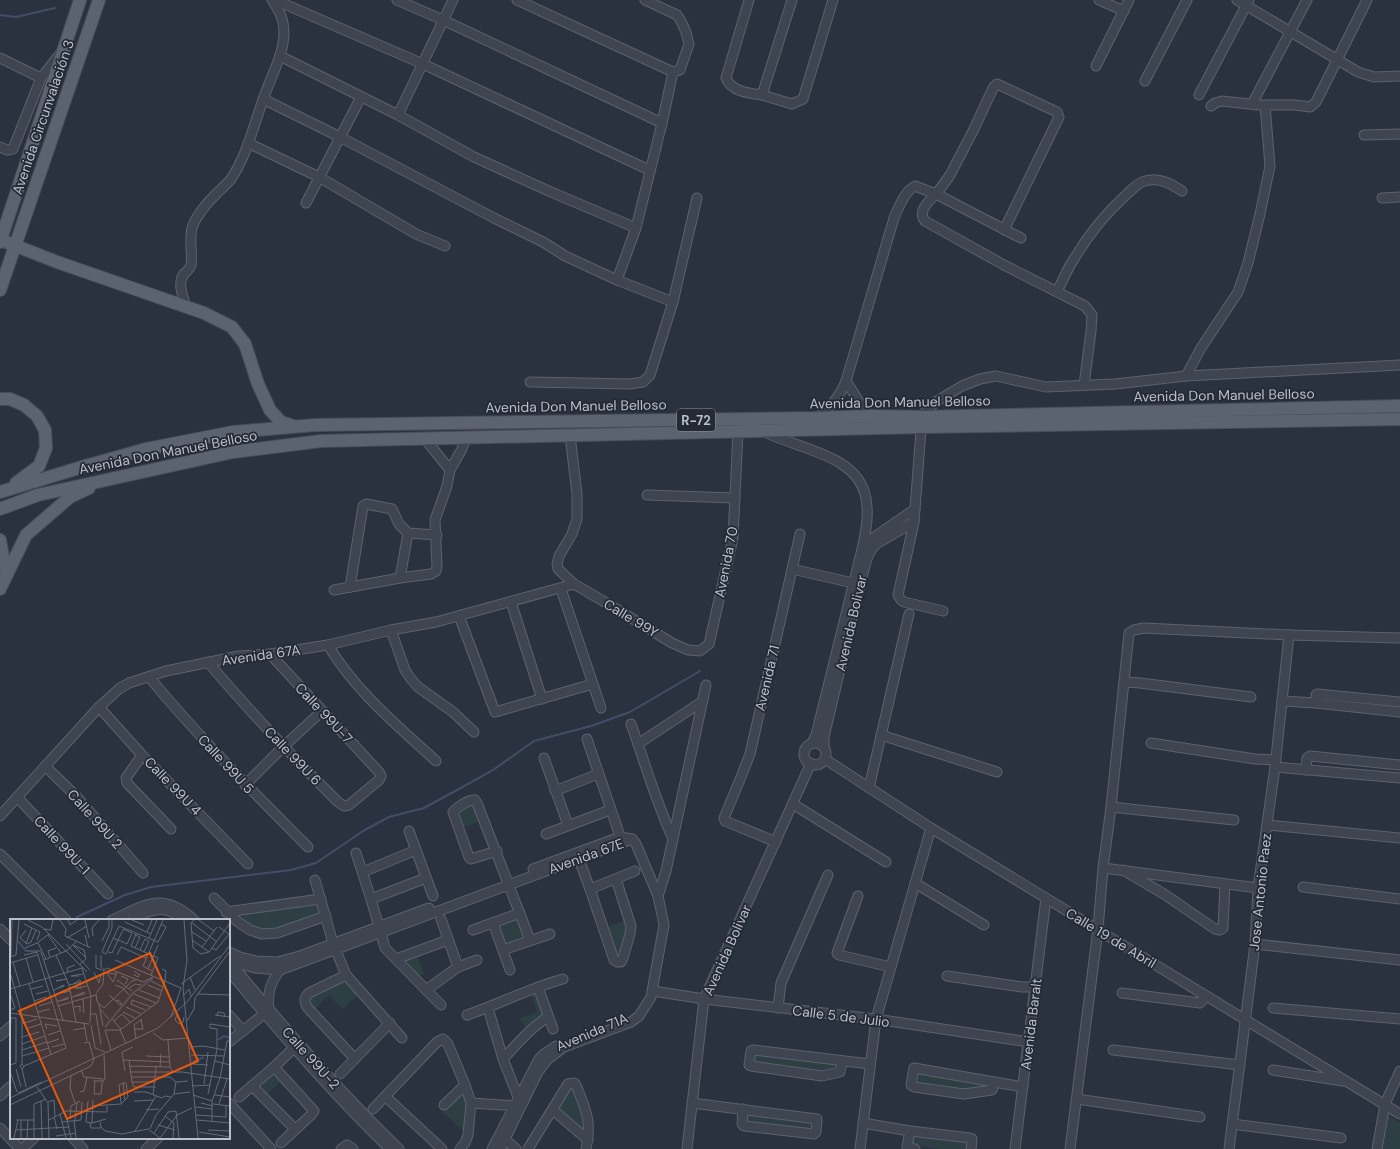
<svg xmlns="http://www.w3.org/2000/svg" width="1400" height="1149" font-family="'DM Sans',sans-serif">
<rect width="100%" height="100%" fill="#2a3240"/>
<g fill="#2d3f42">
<polygon points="473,803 481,821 462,828 455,813"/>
<polygon points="319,903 321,915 278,929 262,930 243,922 239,913"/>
<polygon points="518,918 525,939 505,946 498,925"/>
<polygon points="627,920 629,932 621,952 617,953 608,926"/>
<polygon points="417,955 424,974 417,977 401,960"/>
<polygon points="345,981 358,995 343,1009 329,995 315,1009 310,1004 309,995"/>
<polygon points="536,993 544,1016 526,1029 520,1018 537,1012 531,994"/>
<polygon points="755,1053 838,1064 837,1072 825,1074 753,1064"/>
<polygon points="917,1072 989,1084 989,1087 966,1090 915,1083"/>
<polygon points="274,1073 281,1081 267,1095 258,1086"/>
<polygon points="573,1086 586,1121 584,1133 557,1111"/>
<polygon points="464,1089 469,1099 465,1133 442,1111"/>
<polygon points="747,1112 814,1122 814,1131 745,1123"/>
<polygon points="1388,1115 1400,1122 1400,1149 1383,1149"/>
<polygon points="912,1134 968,1141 967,1149 941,1149 911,1145"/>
</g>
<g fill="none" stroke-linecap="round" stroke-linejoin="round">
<g stroke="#424e67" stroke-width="2">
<polyline points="0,15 16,17 55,8"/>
<polyline points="77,917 125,895 151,887 291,870 316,863 363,831 389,817 424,808 468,784 493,770 534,741 591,726 630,712 700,671"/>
</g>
<g stroke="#5c626d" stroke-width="11">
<g id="minor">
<polyline points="275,0 423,64 649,170"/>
<polyline points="397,0 443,20 662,123"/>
<polyline points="517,0 673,72 662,123 636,228 617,280"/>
<polyline points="645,0 677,15 681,21 686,32 689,44 680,70 673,72"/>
<path d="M 749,0 L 726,78 C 732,92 748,93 762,95 L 792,0"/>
<polyline points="1099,0 1124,11"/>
<polyline points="1237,0 1358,72 1374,77 1400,76"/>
<polyline points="280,56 398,115 474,157 551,192 636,228"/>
<polyline points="0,58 41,78"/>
<polyline points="1096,66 1129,0"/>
<polyline points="1145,81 1187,0"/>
<polyline points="762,95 792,104 803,99 833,0"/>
<polyline points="1199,95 1249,0"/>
<polyline points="263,99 340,137 494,218 543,242 565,256 617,280 673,302"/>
<polyline points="1252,104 1307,0"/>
<polyline points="1211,106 1215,103 1222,101 1258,105 1295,105 1310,107 1316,102 1367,0"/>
<polyline points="398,115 453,0"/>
<polyline points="1364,135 1400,134"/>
<polyline points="248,143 319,177 416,234 445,246"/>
<polyline points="0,147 7,150 13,149 41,78 60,54"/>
<polyline points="1382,198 1400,197"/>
<polyline points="306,203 361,97"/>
<path d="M 1021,238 L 936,194 C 929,201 917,211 925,221 L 1002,264 L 1085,306 L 1092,315 L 1091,331 L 1084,385"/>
<path d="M 1057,291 C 1063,281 1067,269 1074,259 C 1088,235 1107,212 1128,193 C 1132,190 1137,184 1142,182 C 1157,176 1170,183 1182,191"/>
<path d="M 186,306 C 183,297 177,283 184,274 C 187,271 190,269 191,265 C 193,252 188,238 193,225 C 198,213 207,203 216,194 C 221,189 227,184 231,179 C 247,155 253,127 263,100 C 270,78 283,57 284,34 C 284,19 280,12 272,0"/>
<polyline points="1186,376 1201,348 1238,292 1248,263 1260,214 1270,166 1265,105"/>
<polyline points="846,381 868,416"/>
<polyline points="530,382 630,384 643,382 650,375 673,302 697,198"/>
<path d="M 817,418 C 830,407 840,397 846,381 L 894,218 C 899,207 904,192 915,186 L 936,194 L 943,185 L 950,175 L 974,129 L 993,88 L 997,84 L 1057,112 L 1059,117 L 1004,230"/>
<path d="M 764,432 C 776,437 789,442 801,446 C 829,456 861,467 866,499 C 869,515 866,530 863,545 L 816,735 L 812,743"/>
<polyline points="570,435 577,494 577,519 572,534 559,556 557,564 558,569 574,584 615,608 672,643 688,650 700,651 709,644 733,538 738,431"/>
<polyline points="425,439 450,470"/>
<polyline points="647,495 735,498"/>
<polyline points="863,545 915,509"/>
<polyline points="792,569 853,583"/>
<polyline points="400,578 408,533"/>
<polyline points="350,587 363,506 366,504 392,509 399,524 408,533 437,535"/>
<polyline points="561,589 601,708"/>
<polyline points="334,590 400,578 431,574 436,571 437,567 435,520 447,486 450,470 462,449 466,437"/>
<polyline points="511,602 542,699"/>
<polyline points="943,611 904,602 901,600 898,595 914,522 922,417 926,411 937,401 962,386 980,379 996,376 1046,387 1115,384 1186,376 1400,365"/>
<polyline points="459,616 495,712 593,684"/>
<polyline points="391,630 405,670 411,679 418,687 453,712 474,732"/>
<path d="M 328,645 C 355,691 398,726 436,761"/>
<path d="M 208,662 C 249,711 293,757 338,802 L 344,806 L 349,805 L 379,780 L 381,776 L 379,772 L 270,654"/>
<path d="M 149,677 C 199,737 253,792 308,847"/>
<polyline points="1125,682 1140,683 1251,697"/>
<polyline points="1282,701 1316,703 1400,712"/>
<polyline points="1316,703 1316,695 1317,694 1400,702"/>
<polyline points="99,707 142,755 248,864"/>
<path d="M 631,724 C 645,763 656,802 673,839"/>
<polyline points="881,735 997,772"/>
<polyline points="587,739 622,842"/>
<polyline points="1151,743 1255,759 1276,760"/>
<circle cx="815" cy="754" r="11"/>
<polyline points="638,744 703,701"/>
<path d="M 824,747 L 824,737 L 863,573 C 866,562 868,552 876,544 L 914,522"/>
<polyline points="142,755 126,778 127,783 171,829"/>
<polyline points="544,758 568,825"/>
<polyline points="825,759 931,828 1400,1114"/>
<polyline points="45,766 77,797 143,873"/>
<polyline points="1275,767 1400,778"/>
<polyline points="1306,770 1307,758 1310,756 1400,765"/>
<polyline points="245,785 283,747 322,711"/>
<polyline points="869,788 909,614"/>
<polyline points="555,791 598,774"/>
<polyline points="17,797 108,894"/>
<polyline points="793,804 886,862"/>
<polyline points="1111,807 1234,820"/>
<polyline points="0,816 99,707 120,688 129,683 166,671 239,656 270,654 328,645 391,630 436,622 574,584"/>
<polyline points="1267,825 1400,838"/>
<polyline points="409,831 433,896"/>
<polyline points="546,834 610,810"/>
<polyline points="776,842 725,821 724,818 741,777 750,754 800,534"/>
<path d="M 497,851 L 471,859 L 469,857 L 454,815 L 453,812 C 458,806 468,800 475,800 L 477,803 L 530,940"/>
<polyline points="356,853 371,899 385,948 441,1005"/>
<polyline points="0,854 66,920"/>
<polyline points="577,854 590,889 614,960 617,962 621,962 623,958 630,934 631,926 616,879"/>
<polyline points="1103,868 1258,888"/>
<polyline points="533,869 620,837 632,839"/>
<polyline points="1123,870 1164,894 1215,929 1220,930 1223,928 1225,884"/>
<polyline points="363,872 416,850"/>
<polyline points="315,880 333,943 346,975 402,1038"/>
<polyline points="915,883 984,925"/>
<polyline points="1303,887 1400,899"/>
<polyline points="590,889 635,871"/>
<polyline points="658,896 666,871 706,685"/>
<polyline points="858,896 837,953 839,955 891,967"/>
<polyline points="214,898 238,922 250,930 262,934 277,933 326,916"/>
<polyline points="371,899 426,878"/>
<polyline points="226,912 321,899"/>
<path d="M 134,917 C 155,908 166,905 185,920"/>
<polyline points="441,919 458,967"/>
<path d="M 112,920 C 146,905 162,891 194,920"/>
<polyline points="493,923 510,970"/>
<polyline points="0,929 11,940"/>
<polyline points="473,930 520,913"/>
<polyline points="1255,944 1400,960"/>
<polyline points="503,950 550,934"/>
<polyline points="229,952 240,957 256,961 277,962 300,956 429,908"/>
<polyline points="396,959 448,940"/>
<polyline points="229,961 255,968 280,970 632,839"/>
<path d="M 229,961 C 283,1027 338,1090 399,1149"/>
<path d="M 229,971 C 280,1033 332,1093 390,1149"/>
<path d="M 346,975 L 309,993 C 304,998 304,1001 307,1007 L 355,1059"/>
<polyline points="947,976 1022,987 1036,987"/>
<polyline points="538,987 553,1029"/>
<polyline points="426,990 458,967 477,960"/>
<polyline points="653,991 704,999 876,1019 1029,1042"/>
<polyline points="1122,993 1200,1003 1206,996"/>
<polyline points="488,1008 503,1059 518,1097 521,1098"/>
<polyline points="778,1008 781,983 828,875"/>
<polyline points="1273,1008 1400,1019"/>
<polyline points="229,1015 243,1031"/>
<path d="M 467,1015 C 499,1004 530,988 563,979"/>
<polyline points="0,1036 11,1026"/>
<path d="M 229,1042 L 269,1010 C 267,994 270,983 280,970"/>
<polyline points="1113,1050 1240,1065"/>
<path d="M 503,1059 C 517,1044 530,1028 548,1017"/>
<polyline points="842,1062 840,1072 822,1076 751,1066 749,1065 751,1051 753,1050 870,1064"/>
<polyline points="274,1067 314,1111 312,1114 281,1143"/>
<polyline points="1273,1070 1343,1081"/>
<polyline points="340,1074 390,1023"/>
<polyline points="995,1082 992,1090 964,1094 914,1087 911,1085 914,1068 1023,1087"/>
<polyline points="252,1086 295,1129"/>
<polyline points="0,1096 11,1086"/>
<polyline points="239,1097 274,1067 297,1045"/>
<polyline points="386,1097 442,1149"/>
<polyline points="1077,1099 1200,1117"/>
<polyline points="229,1103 271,1149"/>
<polyline points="471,1103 520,1106"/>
<polyline points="692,1103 817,1119 816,1132 814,1134 744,1126 742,1124 743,1109"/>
<polyline points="444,1105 465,1085"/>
<polyline points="373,1109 437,1042 443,1039 448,1044 465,1085 471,1103 468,1135 465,1143 460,1149"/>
<polyline points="553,1110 588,1140"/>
<polyline points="863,1123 910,1131 970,1138 972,1139 971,1149"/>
<polyline points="1232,1124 1341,1138"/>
<polyline points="0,1128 20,1149"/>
<polyline points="910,1131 907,1147 915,1149"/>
<polyline points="500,1137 505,1139 516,1149"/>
<polyline points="73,1138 83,1149"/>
<polyline points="22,1149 34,1138"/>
<polyline points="146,1149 158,1138"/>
<polyline points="341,1149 347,1145 353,1149"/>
<polyline points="492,1149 539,1059 544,1054 556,1046"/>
<polyline points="500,1149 538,1072 548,1059 564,1047 631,1022 639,1016 651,997 664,925 658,896 636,844 632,839"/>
<path d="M 528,1149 L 568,1084 L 574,1083 L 576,1085 C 586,1111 592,1120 586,1149"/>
<polyline points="687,1149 704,999 811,763"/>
<polyline points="860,1149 876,1019 931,828"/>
<polyline points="1015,1149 1046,898"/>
<polyline points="1070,1149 1098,929 1103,868 1111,807 1129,633 1134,630 1144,628 1289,635 1400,638"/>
<polyline points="1229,1149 1255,944 1258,888 1275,767 1289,635"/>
<polyline points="1377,1149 1385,1104 1400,1071"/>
</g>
</g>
<g stroke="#484d59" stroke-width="14">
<g id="major">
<polyline points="1,240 57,262 204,313 232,327 245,344 258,384 270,410 281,422 293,426"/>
<polyline points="0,242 80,0"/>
<polyline points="0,290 99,0"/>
<polyline points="0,399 10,399 24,405 37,416 45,430 46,448 39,466 16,483"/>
<polyline points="0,492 82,467 146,449 233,432 315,425 817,418 868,416 922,417 1400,406"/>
<polyline points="0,509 38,495 233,452 321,441 921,427 1400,419"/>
<polyline points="0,540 3,557 0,567"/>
<polyline points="0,589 26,535 70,497 89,488"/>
</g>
</g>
<use href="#minor" stroke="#3e4450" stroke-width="9"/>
<use href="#major" stroke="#5c6370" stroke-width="12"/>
</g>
<g text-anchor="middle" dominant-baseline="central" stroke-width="3.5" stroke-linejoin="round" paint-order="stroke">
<rect fill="#232935" stroke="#8d929d" stroke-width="1" x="677" y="409" width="38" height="22" rx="3"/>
<g font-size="13" font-weight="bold" fill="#bbbfca">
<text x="696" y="420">R-72</text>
</g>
<g font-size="14" fill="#bbbfca" stroke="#232935">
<text transform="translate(43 117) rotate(-71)">Avenida Circunvalación 3</text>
<text transform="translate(1224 395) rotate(-1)">Avenida Don Manuel Belloso</text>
<text transform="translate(900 402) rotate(-1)">Avenida Don Manuel Belloso</text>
<text transform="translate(576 406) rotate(-1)">Avenida Don Manuel Belloso</text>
<text transform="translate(168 452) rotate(-11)">Avenida Don Manuel Belloso</text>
<text transform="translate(726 562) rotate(-79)">Avenida 70</text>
<text transform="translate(631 618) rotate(31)">Calle 99Y</text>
<text transform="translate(851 623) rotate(-77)">Avenida Bolivar</text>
<text transform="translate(261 655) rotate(-8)">Avenida 67A</text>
<text transform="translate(767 678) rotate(-77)">Avenida 71</text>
<text transform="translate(324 713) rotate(47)">Calle 99U-7</text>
<text transform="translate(293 756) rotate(46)">Calle 99U 6</text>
<text transform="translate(226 764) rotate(47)">Calle 99U 5</text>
<text transform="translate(173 786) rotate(46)">Calle 99U 4</text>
<text transform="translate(95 819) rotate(48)">Calle 99U 2</text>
<text transform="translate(62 845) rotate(47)">Calle 99U-1</text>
<text transform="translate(586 856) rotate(-20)">Avenida 67E</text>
<text transform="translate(1260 892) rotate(-84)">Jose Antonio Paez</text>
<text transform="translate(1111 938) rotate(31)">Calle 19 de Abril</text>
<text transform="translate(727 950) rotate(-66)">Avenida Bolivar</text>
<text transform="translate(841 1016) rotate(7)">Calle 5 de Julio</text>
<text transform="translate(1031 1024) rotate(-83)">Avenida Baralt</text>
<text transform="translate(592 1032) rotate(-23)">Avenida 71A</text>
<text transform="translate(311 1058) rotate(48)">Calle 99U-2</text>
</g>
</g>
<g transform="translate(10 919)">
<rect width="220" height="220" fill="#2a3240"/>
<path fill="none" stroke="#424e67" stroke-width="2" d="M 8,22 L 16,32 L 31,32M 95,108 L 123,74 L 143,59M 208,121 L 214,117 L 220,119M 183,143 L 194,138"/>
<path fill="none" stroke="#646a77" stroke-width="1" d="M 18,1 L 32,8 L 77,53M 50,1 L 56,10 L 55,17 L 81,29M 58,1 L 60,6 L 67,1M 75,1 L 79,19M 102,1 L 102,9 L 92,33 L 96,35 L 109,7 L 148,23 L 156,8 L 151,5M 122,1 L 134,6M 174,1 L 177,41 L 173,69 L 188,219M 184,1 L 181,4 L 183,29 L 191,35 L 199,33 L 220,4M 189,1 L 204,12M 115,3 L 141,15M 182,4 L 207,23M 14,5 L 30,13 L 27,21M 209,8 L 220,16M 34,10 L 41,11 L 43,1M 16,11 L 10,19 L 17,25 L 21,23 L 26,11M 137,13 L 142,1M 182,13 L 196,22M 124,15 L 130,18 L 125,29M 126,15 L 121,27 L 148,39 L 141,56M 38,16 L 51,34M 75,16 L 78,28M 83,17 L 82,9 L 89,1M 57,19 L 77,7M 139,19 L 147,1M 182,21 L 199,33M 92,22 L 99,8 L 99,1M 16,24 L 22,9M 28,24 L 36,40M 56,25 L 80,51M 63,26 L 74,31 L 76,40 L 69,46M 64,27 L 76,39M 192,28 L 207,8M 15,29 L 27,24 L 39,15M 202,29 L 206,31 L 220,14M 130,31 L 135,20 L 139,22 L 134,33M 31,33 L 53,101M 98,33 L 102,34 L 108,21 L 113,11 L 113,10 L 122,14 L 117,25 L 113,23 L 103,19M 14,36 L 27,33 L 56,129 L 14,147M 46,36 L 59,66 L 66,103M 86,36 L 86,49 L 92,51M 91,36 L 91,48 L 94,51M 107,36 L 111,28 L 136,39M 0,38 L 6,36 L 9,1M 1,38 L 2,1M 40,38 L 38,32 L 46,29M 16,39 L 23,63M 34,41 L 56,32 L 66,23M 105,41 L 171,69M 3,43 L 10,67M 0,44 L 27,36M 72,49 L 81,77 L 80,104M 138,50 L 148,26M 152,50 L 156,52 L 155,62M 142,52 L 133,47 L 153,1M 0,53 L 12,96 L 12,145 L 14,148 L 12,150 L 10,147 L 12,145M 58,53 L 57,49 L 65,46M 84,53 L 89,64 L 91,55M 106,55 L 97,54 L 103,63 L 107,53M 123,55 L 128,58 L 130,56 L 124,52M 69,57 L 61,57 L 73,55M 111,57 L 118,60 L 115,65M 180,58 L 185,71M 52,61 L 46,62 L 57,60M 107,61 L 122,72M 141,62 L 153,68M 19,65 L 41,136M 171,65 L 210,37M 59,66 L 71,63 L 70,61 L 63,65M 105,66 L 113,69 L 119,76M 138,66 L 152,72M 72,69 L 65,69 L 77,67M 119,69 L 125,65 L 131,66M 0,70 L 72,49M 21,70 L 33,67M 44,71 L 48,69 L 54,67 L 54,66 L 48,69M 129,71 L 149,79M 56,73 L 49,74 L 61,72M 0,74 L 5,89 L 0,91M 86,74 L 93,65 L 94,51 L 97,49 L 133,63 L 143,58M 26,75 L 38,72M 86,75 L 87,83 L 94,89M 124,75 L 146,84M 187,75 L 220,76M 99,76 L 106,82 L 110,86 L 112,85 L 108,81 L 106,82M 174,76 L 179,70 L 181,77M 62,78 L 74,75 L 74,73 L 65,77M 73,79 L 74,94M 185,79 L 220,32M 24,82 L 36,78M 47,82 L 49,82 L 58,80 L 58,78 L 50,82M 89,85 L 93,107M 29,87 L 42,83M 48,87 L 86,76M 64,88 L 70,87 L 70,93M 116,88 L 131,95M 94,89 L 122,62 L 126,61M 91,91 L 99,100M 135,91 L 121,85 L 122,81 L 141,88M 28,93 L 40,90M 113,93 L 125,99M 0,94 L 79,105M 80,95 L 86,95 L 91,125M 167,96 L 165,101 L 169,105 L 173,103 L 174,98M 205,96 L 220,98M 207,97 L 208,93 L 214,94 L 215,97M 161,98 L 171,69M 0,99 L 6,99 L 6,144 L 0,146M 102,100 L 111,110M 104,102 L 112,95 L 120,103M 177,102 L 184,90 L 185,79M 74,104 L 77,122M 12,105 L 27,100M 81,106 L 85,129 L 95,133M 16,110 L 31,105M 37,110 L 35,105 L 47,107M 125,110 L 133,110 L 131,101M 63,111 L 75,109M 110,111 L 148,83 L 155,62M 110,111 L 116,124M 143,114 L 153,121 L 178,119M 0,115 L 1,99M 38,116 L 50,112M 12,118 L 29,113M 126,120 L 124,106 L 132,100M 158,121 L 160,148 L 163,153M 37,124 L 49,120M 12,125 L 35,117M 42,128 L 54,125M 181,130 L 181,128 L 193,127 L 215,131M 12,131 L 37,123M 101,131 L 95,111 L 110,111M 181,136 L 214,137M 12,137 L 39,129M 136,137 L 159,138M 113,141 L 159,143M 119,141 L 122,163 L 146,163M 205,142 L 220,146M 183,145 L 198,146M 119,147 L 160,148M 150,148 L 151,135M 6,150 L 11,168M 12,150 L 16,168M 71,151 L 74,158 L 93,160 L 92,162 L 83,162M 0,152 L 7,173M 115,152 L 112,133 L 123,128M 120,153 L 172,153 L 220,160M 61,156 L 60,169 L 65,184M 121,158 L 160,158 L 166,163 L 164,175 L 146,196 L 140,210M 85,162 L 84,175 L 91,175 L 92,164 L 95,160 L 94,136M 122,163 L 124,168 L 146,168M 166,163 L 178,162M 194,165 L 198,133M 182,167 L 201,166M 27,168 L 38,184 L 39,219M 70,173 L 74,172 L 77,158M 124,173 L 136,173 L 152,179 L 155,177 L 161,178M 8,174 L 32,163M 164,175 L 180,173M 198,175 L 207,130 L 207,110 L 200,109 L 200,105 L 220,108M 143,176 L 146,147M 183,176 L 202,182M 205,176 L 220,178M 0,179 L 148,109 L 177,83 L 220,26M 83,181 L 82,204 L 96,200M 31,182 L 32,219M 78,182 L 76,203 L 82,204M 124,182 L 144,181M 38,183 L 44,181 L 45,197M 111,184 L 109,166 L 113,164M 191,184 L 203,187M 203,185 L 220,187M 209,185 L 217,160M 0,186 L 81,147 L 84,141 L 79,123 L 74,124M 82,187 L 111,185 L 118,178 L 116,164 L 113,164 L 115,181M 185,188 L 203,190M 136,191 L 149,190M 50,195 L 56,219M 186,196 L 216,198 L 216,186M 155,197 L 164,204 L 163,219M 44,198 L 47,210M 57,200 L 61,219M 60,200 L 61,187 L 70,182M 6,201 L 24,201M 39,201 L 56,192 L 97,193 L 97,187M 64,201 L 66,219M 65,201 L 67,184M 187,201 L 220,204M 202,202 L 202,182 L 210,159 L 217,122 L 220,122M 52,203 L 71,201 L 72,183M 90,203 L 91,208 L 95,212 L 112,215 L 138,210 L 150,219M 80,204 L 81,209 L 91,209M 148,206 L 165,211M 6,211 L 59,208M 198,211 L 220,212M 125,212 L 146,177M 189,213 L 220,218M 144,214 L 158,193 L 166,192 L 169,219M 46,217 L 66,214M 4,219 L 8,201M 11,219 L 11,201M 17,219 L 18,201M 24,219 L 24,185 L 36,180M 150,219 L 167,196 L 182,189"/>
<path fill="#e8590c" fill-opacity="0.15" stroke="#e8590c" stroke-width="2" d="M 140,34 L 188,142 L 57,200 L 9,92 Z"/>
<rect width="220" height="220" fill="none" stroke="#bbbfca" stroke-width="2"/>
</g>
</svg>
